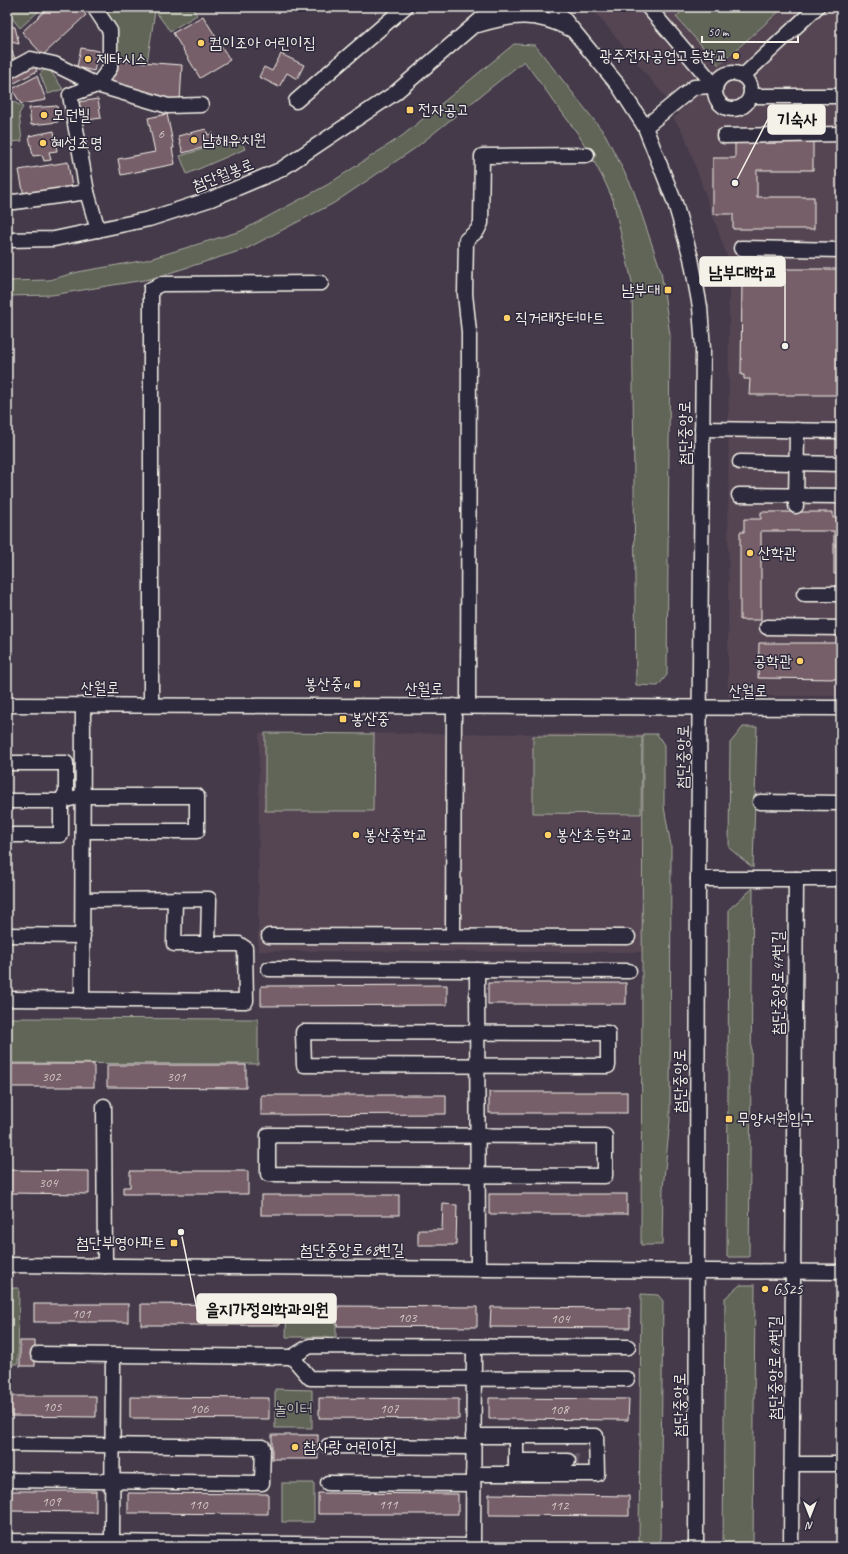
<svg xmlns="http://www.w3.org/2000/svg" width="848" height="1554" font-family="Caveat,'Poor Story',sans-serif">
<rect width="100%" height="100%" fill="#453a4a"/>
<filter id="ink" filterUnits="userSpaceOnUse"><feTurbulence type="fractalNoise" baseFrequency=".025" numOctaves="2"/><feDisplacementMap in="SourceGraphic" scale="8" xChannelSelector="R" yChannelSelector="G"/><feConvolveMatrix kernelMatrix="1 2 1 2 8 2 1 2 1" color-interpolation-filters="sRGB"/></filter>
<g filter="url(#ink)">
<g fill="#544553">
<polygon points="591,7 841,7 841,696 728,696 729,262 684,134 673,118 679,114"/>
<polygon points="259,733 643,734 642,952 258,951"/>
</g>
<g fill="#606558" stroke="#aaaba0">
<polygon points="7,7 39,7 40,10 20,28 7,12"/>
<polygon points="100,7 139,7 147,11 142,7 191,7 197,15 170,31 155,11 147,63 114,57"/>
<polygon points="687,7 784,7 719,65 676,17"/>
<polygon points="514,44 535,45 605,134 633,189 661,271 670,335 667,675 658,686 636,685 632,282 613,200 605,182 591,156 578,134 524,61 414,149 334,203 246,249 150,279 52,295 7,296 7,281 49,280 78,272 146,260 241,231 327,185 402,136"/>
<polygon points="47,66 63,89 48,94 40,74"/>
<polygon points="7,91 10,100 23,107 19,114 22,141 10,142 7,126"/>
<polygon points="240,138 245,149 187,174 180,156"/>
<polygon points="743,727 757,727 753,868 729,848 730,743"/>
<polygon points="265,733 374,734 373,811 265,811"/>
<polygon points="643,734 657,734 664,745 664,807 671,846 670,1121 663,1188 662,1245 641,1245"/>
<polygon points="533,736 642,737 641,814 533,813"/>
<polygon points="753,888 749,1257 727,1257 729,909"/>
<polygon points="7,1018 258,1019 258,1064 7,1063"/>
<polygon points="740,1285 755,1285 753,1547 723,1547 725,1298"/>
<polygon points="7,1288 19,1288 18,1364 7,1364"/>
<polygon points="641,1294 658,1295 663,1301 660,1547 639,1547"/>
<polygon points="287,1297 336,1298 336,1337 286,1337"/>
<polygon points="275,1389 312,1390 312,1428 275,1428"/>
<rect x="282" y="1483" width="32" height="39"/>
</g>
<g fill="#775e69" stroke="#f4f1e8">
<polygon points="49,7 79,7 86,15 43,55 22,32"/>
<polygon points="203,16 230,60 200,78 173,33"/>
<polygon points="7,26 15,27 19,44 7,41"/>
<polygon points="9,44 16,61 7,65 7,45"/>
<polygon points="81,48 99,51 94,71 77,67"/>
<polygon points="281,54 304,65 297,79 287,73 279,87 259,77 264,67 272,71"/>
<polygon points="114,60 182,65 180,102 104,85"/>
<polygon points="33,63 37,71 7,87 7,77"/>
<polygon points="37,76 46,100 21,104 12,89"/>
<polygon points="98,99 101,118 81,121 78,102"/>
<polygon points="57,106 58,122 31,125 29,108"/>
<polygon points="167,114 174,148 172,148 175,164 121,175 118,159 155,152 148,118"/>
<polygon points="7,126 10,140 7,141"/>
<polygon points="206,129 208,135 213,133 216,144 183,153 178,136"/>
<polygon points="54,131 57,151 49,152 51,160 44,161 42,155 33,156 29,136"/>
<polygon points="735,142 813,142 813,170 757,170 757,197 814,197 814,229 733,229 733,214 713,214 713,158 735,158"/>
<polygon points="7,147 12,179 7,179"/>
<polygon points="68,162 72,188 24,196 19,170"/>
<polygon points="745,266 758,266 758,269 841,269 841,395 749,395 750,379 744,379 744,375 741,375 742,280 745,280"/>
<polygon points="761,512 833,512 833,518 841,518 841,574 834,574 834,531 761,531 761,620 740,620 740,532 744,532 744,519 761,519"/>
<polygon points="759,643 841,643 841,679 758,678"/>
<rect x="488" y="983" width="138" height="21"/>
<polygon points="447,985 447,1005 261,1006 261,986"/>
<rect x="7" y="1064" width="87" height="23"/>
<polygon points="107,1065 246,1065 246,1088 107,1087"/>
<rect x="489" y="1092" width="138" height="21"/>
<polygon points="261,1095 446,1095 446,1114 261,1115"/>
<polygon points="7,1170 89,1171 89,1194 7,1193"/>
<polygon points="130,1171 248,1171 248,1194 123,1194 123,1187 130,1187"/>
<rect x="489" y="1194" width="138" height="20"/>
<rect x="261" y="1195" width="138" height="20"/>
<polygon points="443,1204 457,1205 456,1245 418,1245 418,1230 442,1230"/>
<rect x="34" y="1304" width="94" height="18"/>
<polygon points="141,1304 281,1305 280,1325 141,1325"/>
<polygon points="338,1306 477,1307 477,1327 337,1326"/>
<polygon points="491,1307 630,1308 630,1328 490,1327"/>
<rect x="20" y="1341" width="15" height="25"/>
<polygon points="7,1396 96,1396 96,1417 7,1416"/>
<polygon points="130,1397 269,1398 269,1419 130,1418"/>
<polygon points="319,1398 459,1399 459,1419 319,1418"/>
<polygon points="489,1398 629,1399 628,1420 489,1419"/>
<rect x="272" y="1435" width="46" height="24"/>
<polygon points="7,1491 96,1491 96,1512 7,1511"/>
<polygon points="128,1493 268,1494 268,1514 128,1513"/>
<polygon points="318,1493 458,1494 458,1514 318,1514"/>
<polygon points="489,1494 629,1496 629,1516 489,1515"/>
</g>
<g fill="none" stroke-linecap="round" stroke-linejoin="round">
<polyline stroke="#5f5562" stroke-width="14" stroke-dasharray="14 7" stroke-linecap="butt" points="568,1461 579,1461"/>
<g stroke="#f4f1e8" stroke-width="17">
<g id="minor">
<polyline points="94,7 110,31 110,68 97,85 70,95 87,192 98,230"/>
<polyline points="554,7 618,85 645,127 675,203 691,258 700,307 703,349 698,879 696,1547"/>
<path d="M 478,25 C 513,14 536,12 570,29"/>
<polyline points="7,72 31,59 54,64 97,85 168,106 201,105"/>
<circle cx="733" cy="91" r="18"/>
<polyline points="743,76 817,7"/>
<polyline points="751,96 841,96"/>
<polyline points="296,101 405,7"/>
<polyline points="645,127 694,87 715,86 648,7"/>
<polyline points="724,136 841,134"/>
<polyline points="7,201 14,202 87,192"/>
<polyline points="7,240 54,239 149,219 211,199 280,170 395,93 495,7"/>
<polyline points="741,248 841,250"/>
<polyline points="702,429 841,431"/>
<polyline points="740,462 841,464"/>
<polyline points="739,495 841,496"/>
<polyline points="796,506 797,430"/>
<polyline points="804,594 841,594"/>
<polyline points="767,627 841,628"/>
<polyline points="7,705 841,708"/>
<polyline points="151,705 151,289 161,284 321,283"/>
<polyline points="468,706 469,332 465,294 466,240 477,231 481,223 482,156 587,155"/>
<polyline points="7,763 66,763 66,792 61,801 61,835 7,835"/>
<polyline points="7,801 61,801 83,796 197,796 197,831 83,831"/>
<polyline points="760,802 841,803"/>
<polyline points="698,879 841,879"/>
<polyline points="83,900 209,899 208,944"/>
<polyline points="7,935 83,936"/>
<polyline points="269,936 628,937"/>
<polyline points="453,936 454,706"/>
<polyline points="269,969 629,971"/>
<polyline points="477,970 478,1268"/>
<polyline points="7,999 246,1001 245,948 239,944 174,944 175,899"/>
<polyline points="82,1000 83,705"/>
<polygon points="303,1032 608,1033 608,1066 304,1065"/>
<polyline points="104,1106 105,1266"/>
<polygon points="268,1135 605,1136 605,1176 268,1174"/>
<polyline points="7,1265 841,1272"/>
<polyline points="38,1354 292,1357 310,1346 628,1347"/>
<polyline points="292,1357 310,1378 627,1379"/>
<polyline points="516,1436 516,1469"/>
<polyline points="7,1444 263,1447 262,1483 7,1480"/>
<polyline points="328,1446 473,1447"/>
<polyline points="516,1461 568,1461"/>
<polyline points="792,1464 841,1464"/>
<polyline points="473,1474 597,1474 596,1436 473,1436"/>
<polyline points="328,1483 473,1484"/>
<polyline points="7,1541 473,1546"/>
<polyline points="112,1542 113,1356"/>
<polyline points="473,1547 474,1347"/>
<polyline points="791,1547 796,879"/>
</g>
</g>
<use href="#minor" stroke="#2f2a3d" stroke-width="14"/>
</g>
</g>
<g fill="#ffd166" stroke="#2f2a3d" stroke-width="1.5">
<circle cx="201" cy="43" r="4"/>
<circle cx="736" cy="56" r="4"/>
<circle cx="88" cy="59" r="4"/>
<rect x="406" y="106" width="8" height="8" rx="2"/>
<circle cx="44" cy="115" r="4"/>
<circle cx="194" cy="140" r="4"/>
<circle cx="43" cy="143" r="4"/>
<rect x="664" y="286" width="8" height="8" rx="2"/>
<circle cx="507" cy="318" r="4"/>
<circle cx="750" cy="553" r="4"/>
<circle cx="800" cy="661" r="4"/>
<rect x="353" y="680" width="8" height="8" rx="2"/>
<rect x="339" y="715" width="8" height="8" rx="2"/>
<circle cx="356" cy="835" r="4"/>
<circle cx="548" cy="835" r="4"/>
<rect x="725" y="1115" width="8" height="8" rx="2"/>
<rect x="170" y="1239" width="8" height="8" rx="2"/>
<circle cx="765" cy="1289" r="4"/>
<circle cx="295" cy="1447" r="4"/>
</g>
<g text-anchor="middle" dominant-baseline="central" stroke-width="3" stroke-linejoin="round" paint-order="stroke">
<g font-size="14" fill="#d5ccc8">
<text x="161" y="133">6</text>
<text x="51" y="1076">302</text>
<text x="176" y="1076">301</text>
<text x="48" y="1182">304</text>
<text x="81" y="1313">101</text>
<text x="407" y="1317">103</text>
<text x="560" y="1318">104</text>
<text x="52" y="1406">105</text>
<text x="199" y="1408">106</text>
<text x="389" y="1408">107</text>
<text x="559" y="1409">108</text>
<text x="51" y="1501">109</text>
<text x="198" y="1504">110</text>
<text x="388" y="1504">111</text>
<text x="559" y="1505">112</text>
</g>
<g font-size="16" fill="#f4f1e8" stroke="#2f2a3d" text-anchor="start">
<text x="209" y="43">컴이조아 어린이집</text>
<text x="728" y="56" text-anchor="end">광주전자공업고등학교</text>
<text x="96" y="59">제타시스</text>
<text x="418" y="110">전자공고</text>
<text x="52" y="115">모던빌</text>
<text x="202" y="140">남해유치원</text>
<text x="51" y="143">혜성조명</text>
<text x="660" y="290" text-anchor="end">남부대</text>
<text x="515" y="318">직거래장터마트</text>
<text x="758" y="553">산학관</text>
<text x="792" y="661" text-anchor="end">공학관</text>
<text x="349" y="684" text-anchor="end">봉산중u</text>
<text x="351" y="719">봉산중</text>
<text x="364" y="835">봉산중학교</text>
<text x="556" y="835">봉산초등학교</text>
<text x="737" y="1119">무양서원입구</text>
<text x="166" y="1243" text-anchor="end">첨단부영아파트</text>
<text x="773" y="1289">GS25</text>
<text x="303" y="1447">참사랑 어린이집</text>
</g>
<g font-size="16" fill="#f4f1e8" stroke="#2f2a3d">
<text transform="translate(223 175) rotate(-21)">첨단월봉로</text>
<text transform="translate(685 433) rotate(-90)">첨단중앙로</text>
<text x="100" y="688">산월로</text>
<text x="424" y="689">산월로</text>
<text x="748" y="691">산월로</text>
<text transform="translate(683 757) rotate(-89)">첨단중앙로</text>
<text transform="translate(778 983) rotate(-90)">첨단중앙로47번길</text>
<text transform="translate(680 1081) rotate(-90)">첨단중앙로</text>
<text x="352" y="1250">첨단중앙로68번길</text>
<text transform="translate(775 1368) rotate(-90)">첨단중앙로67번길</text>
<text transform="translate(680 1405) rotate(-90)">첨단중앙로</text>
</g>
<g font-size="16" fill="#b9b9ae" stroke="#2f2a3d">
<text x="293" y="1409">놀이터</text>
</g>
</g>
<path fill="none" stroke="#f4f1e8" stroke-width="1.5" d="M735 183L768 119M785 346L785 272M181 1232L197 1309"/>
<g fill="#f4f1e8" stroke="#2f2a3d" stroke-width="1.5">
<circle cx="735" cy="183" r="4"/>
<circle cx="785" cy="346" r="4"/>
<circle cx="181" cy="1232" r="4"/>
</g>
<g fill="#f4f1e8" stroke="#f4f1e8" stroke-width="1.5">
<rect x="768" y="105" width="57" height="29" rx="4"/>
<rect x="700" y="257" width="85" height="29" rx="4"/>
<rect x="197" y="1294" width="139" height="29" rx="4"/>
</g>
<g font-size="17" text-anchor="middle" font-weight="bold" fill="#111">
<text x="797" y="125">기숙사</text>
<text x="743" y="278">남부대학교</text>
<text x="267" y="1315">을지가정의학과의원</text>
</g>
<rect width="848" height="1554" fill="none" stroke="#2f2a3d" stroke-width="24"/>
<rect x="12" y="12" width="824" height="1530" fill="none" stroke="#f4f1e8" stroke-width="1.5" filter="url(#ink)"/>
<g transform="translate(810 1516) rotate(180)" stroke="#2f2a3d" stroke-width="3" paint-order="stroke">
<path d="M0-3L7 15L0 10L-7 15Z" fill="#f4f1e8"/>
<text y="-6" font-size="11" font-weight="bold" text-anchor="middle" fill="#f4f1e8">N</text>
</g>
<path d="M702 36v6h96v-6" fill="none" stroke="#f4f1e8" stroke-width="2"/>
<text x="708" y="36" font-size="12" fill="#f4f1e8" stroke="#2f2a3d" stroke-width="3" paint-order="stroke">50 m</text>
</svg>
